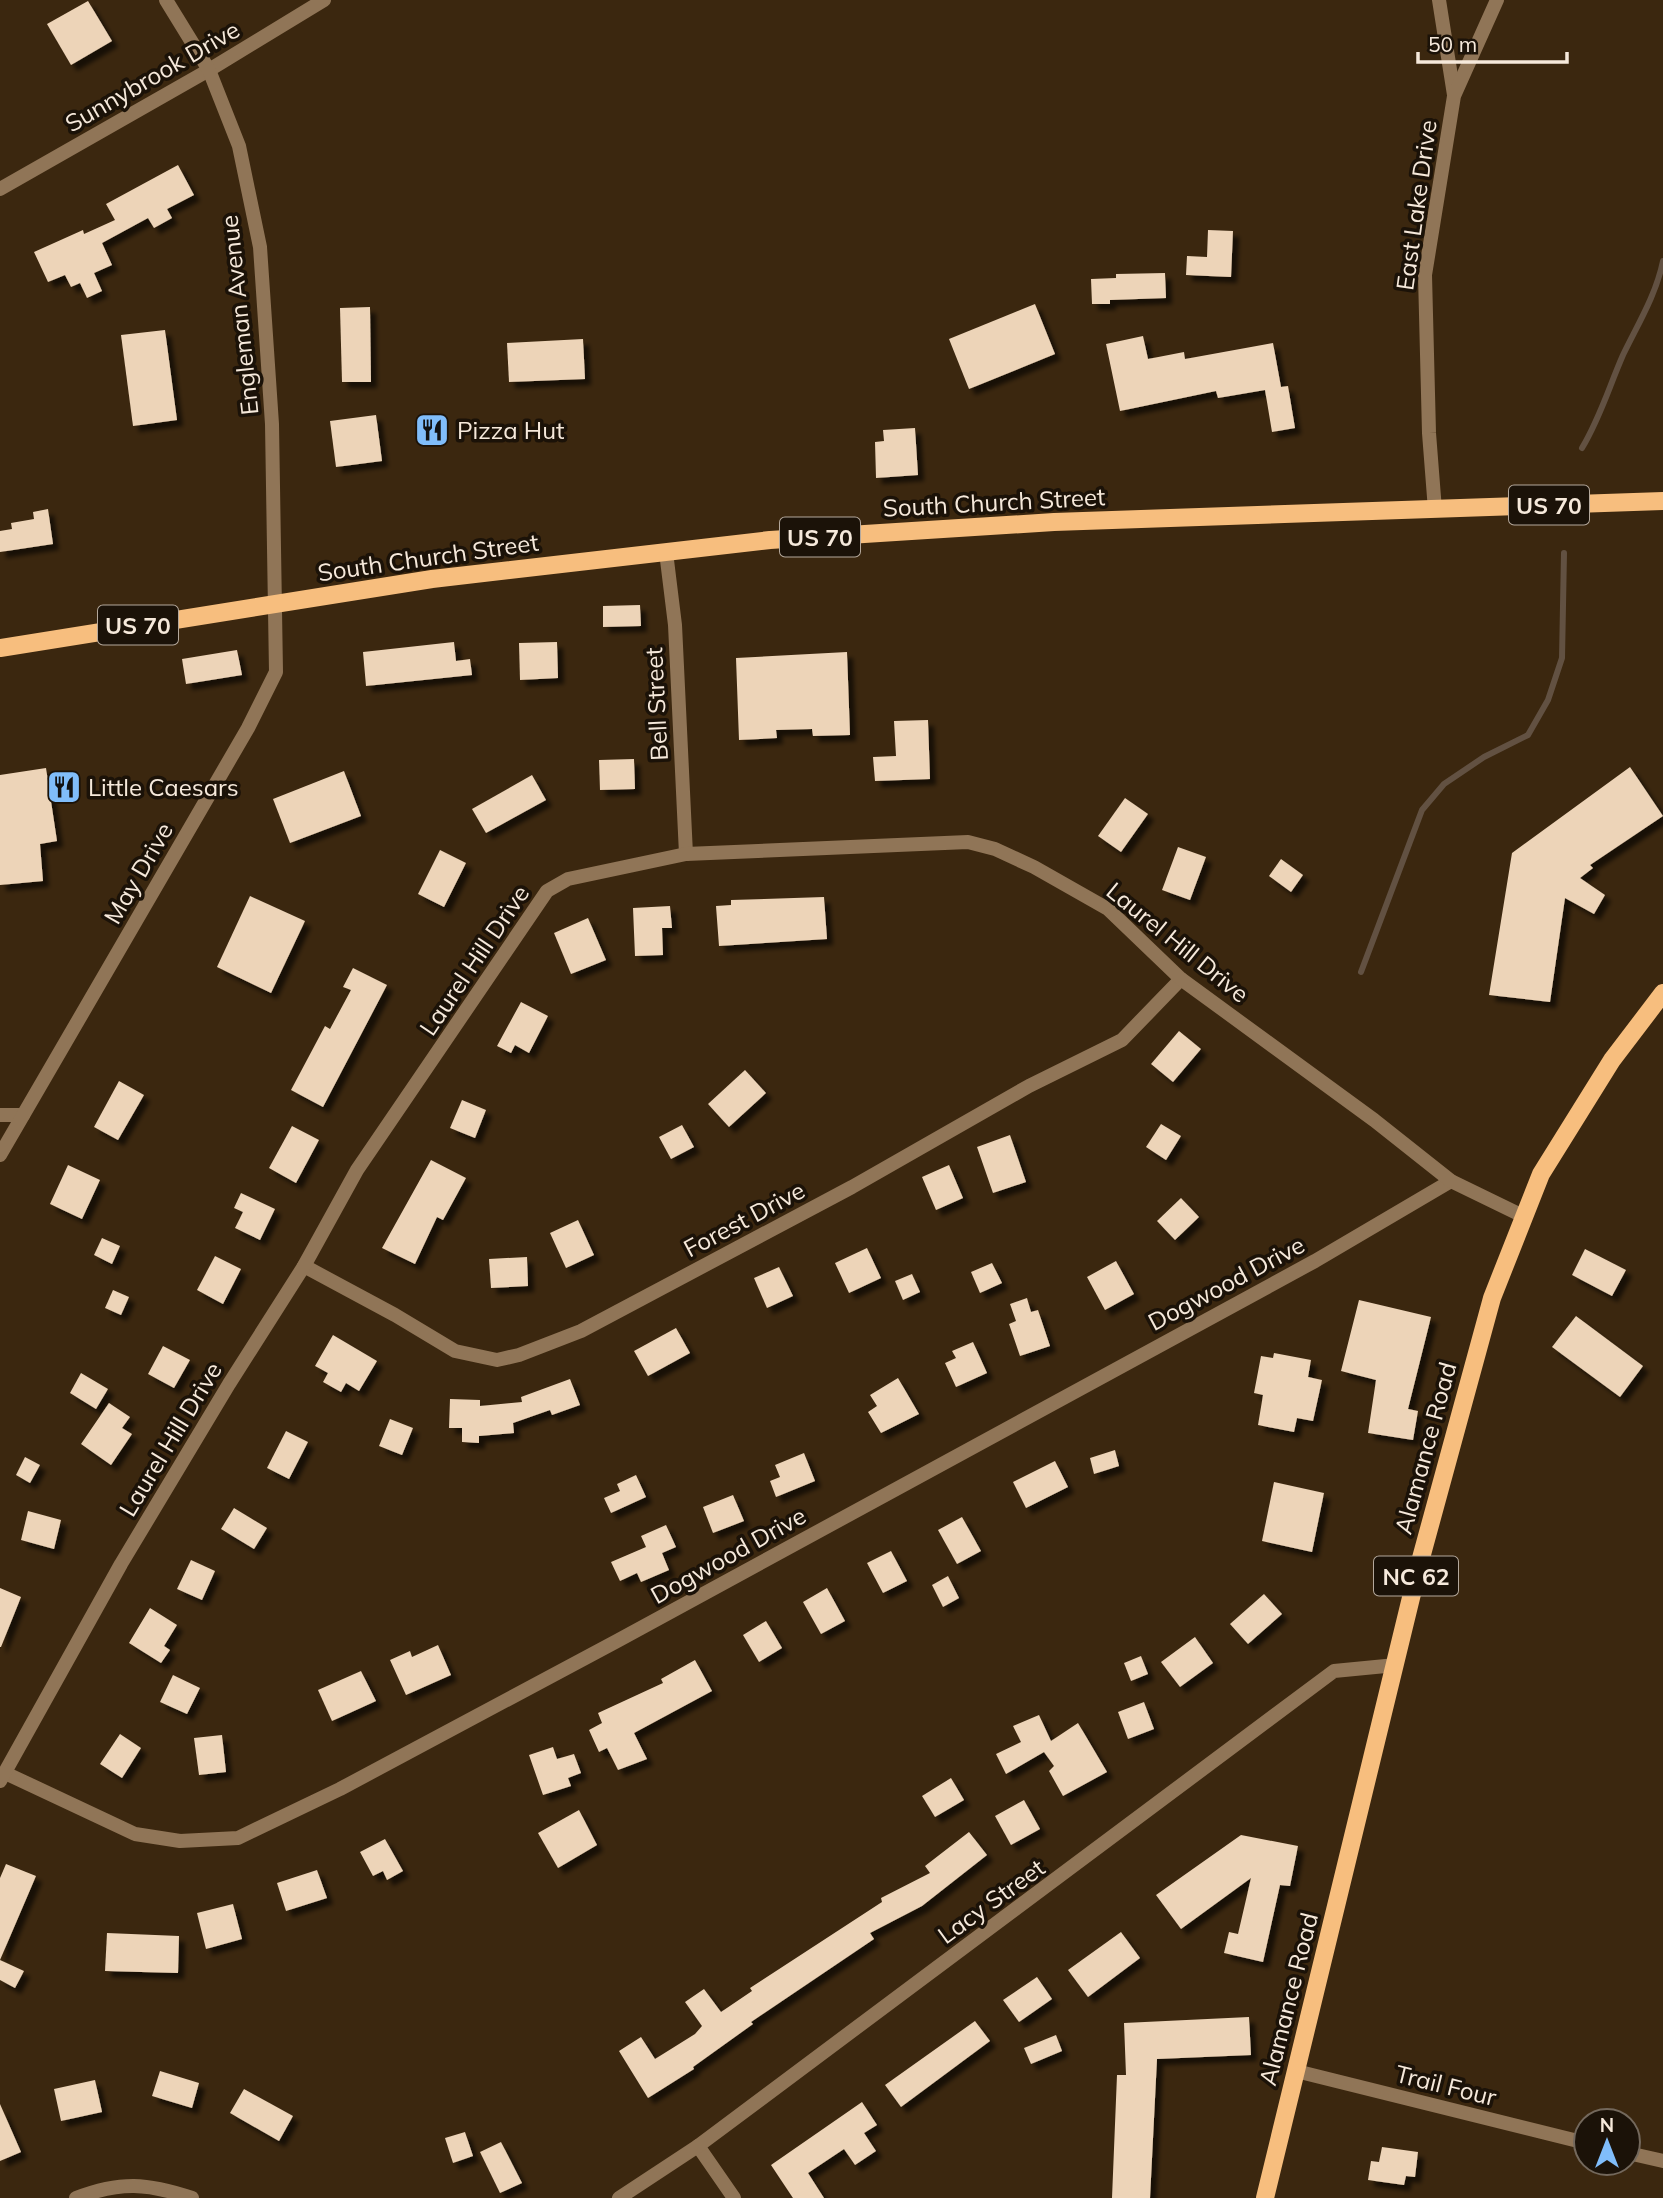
<svg xmlns="http://www.w3.org/2000/svg" width="1663" height="2198" font-family="Mulish,sans-serif">
<defs>
<filter id="shadow"><feDropShadow dx="6" dy="6" stdDeviation="2" flood-color="#0009"/></filter>
</defs>
<rect width="100%" height="100%" fill="#3b270f"/>
<g fill="none" stroke-linecap="round" stroke-linejoin="round">
<g stroke="#625142" stroke-width="6">
<path d="M 1582,448 C 1600,418 1609,387 1623,355 C 1638,324 1656,295 1663,261"/>
<polyline points="1361,972 1422,810 1444,784 1484,757 1528,735 1548,700 1562,658 1564,553"/>
</g>
</g>
<g fill="#edd4b8" filter="url(#shadow)">
<polygon points="88,1 112,41 71,65 47,24"/>
<polygon points="178,165 194,195 167,209 172,218 154,228 148,218 102,243 112,265 94,273 102,291 87,298 80,283 71,287 65,275 48,282 34,252 83,230 84,234 115,220 106,204"/>
<polygon points="1208,230 1233,231 1231,277 1186,275 1187,256 1207,257"/>
<polygon points="1165,273 1166,298 1110,300 1110,304 1092,304 1091,279 1116,278 1116,274"/>
<polygon points="1035,304 1055,354 969,389 949,339"/>
<polygon points="370,307 371,382 342,382 340,308"/>
<polygon points="165,330 177,420 133,426 121,335"/>
<polygon points="1143,336 1148,359 1184,352 1185,359 1273,343 1281,387 1288,386 1295,428 1272,432 1265,390 1218,398 1216,391 1120,411 1106,344"/>
<polygon points="583,339 585,379 509,382 507,343"/>
<polygon points="376,415 382,461 336,467 330,421"/>
<polygon points="915,428 918,475 876,478 875,442 884,441 883,430"/>
<polygon points="48,509 53,544 0,552 0,531 12,529 11,523 34,519 33,512"/>
<polygon points="640,605 641,626 603,627 603,606"/>
<polygon points="454,642 456,661 470,659 472,675 366,686 363,652"/>
<polygon points="557,642 558,678 520,680 519,643"/>
<polygon points="237,650 242,675 186,684 182,659"/>
<polygon points="847,652 850,735 813,736 812,729 776,730 777,738 739,740 736,658"/>
<polygon points="928,720 930,779 875,781 873,757 896,756 894,721"/>
<polygon points="634,759 635,789 600,790 599,760"/>
<polygon points="1630,767 1663,816 1590,865 1593,868 1580,878 1605,895 1594,914 1565,898 1550,1002 1489,995 1512,853"/>
<polygon points="46,768 57,841 40,844 43,881 0,885 0,775"/>
<polygon points="344,771 361,816 290,843 273,799"/>
<polygon points="532,775 546,800 486,833 472,809"/>
<polygon points="1125,798 1148,814 1121,852 1098,836"/>
<polygon points="1178,847 1206,857 1190,900 1162,890"/>
<polygon points="440,850 466,863 444,907 418,894"/>
<polygon points="1281,859 1303,875 1291,892 1269,876"/>
<polygon points="250,896 305,921 271,993 217,967"/>
<polygon points="824,897 827,939 719,946 716,906 731,905 731,900"/>
<polygon points="670,906 672,928 662,928 663,955 635,956 633,908"/>
<polygon points="588,918 606,960 571,974 554,933"/>
<polygon points="353,968 387,985 323,1107 291,1090 325,1026 330,1029 351,990 343,987"/>
<polygon points="521,1002 548,1016 529,1053 515,1045 511,1053 497,1046"/>
<polygon points="1179,1031 1201,1049 1173,1082 1151,1064"/>
<polygon points="745,1070 766,1093 729,1127 708,1104"/>
<polygon points="119,1081 144,1095 118,1140 94,1127"/>
<polygon points="462,1100 486,1110 475,1138 450,1128"/>
<polygon points="1161,1124 1181,1136 1166,1160 1146,1147"/>
<polygon points="682,1125 694,1147 671,1159 659,1137"/>
<polygon points="292,1126 319,1140 296,1183 269,1168"/>
<polygon points="1010,1135 1026,1182 993,1193 977,1147"/>
<polygon points="431,1160 466,1178 443,1220 437,1217 415,1264 382,1248"/>
<polygon points="68,1165 100,1180 82,1219 50,1204"/>
<polygon points="949,1165 963,1198 936,1210 922,1177"/>
<polygon points="241,1193 275,1209 260,1240 235,1228 243,1212 234,1208"/>
<polygon points="1181,1198 1199,1217 1175,1240 1157,1221"/>
<polygon points="578,1220 594,1255 566,1268 550,1233"/>
<polygon points="102,1238 120,1246 112,1264 94,1255"/>
<polygon points="867,1248 881,1278 849,1293 835,1263"/>
<polygon points="1585,1249 1626,1270 1612,1296 1572,1275"/>
<polygon points="215,1256 241,1269 223,1304 197,1290"/>
<polygon points="527,1257 528,1286 491,1288 489,1259"/>
<polygon points="1116,1261 1134,1294 1105,1310 1087,1277"/>
<polygon points="992,1263 1002,1283 980,1293 971,1272"/>
<polygon points="779,1267 793,1296 767,1308 754,1278"/>
<polygon points="912,1274 920,1292 903,1300 895,1281"/>
<polygon points="113,1290 129,1297 121,1315 105,1308"/>
<polygon points="1027,1298 1031,1312 1038,1310 1050,1346 1020,1356 1009,1324 1016,1321 1010,1304"/>
<polygon points="1359,1300 1431,1317 1408,1409 1418,1411 1413,1440 1368,1433 1376,1380 1341,1371"/>
<polygon points="1576,1316 1643,1366 1620,1397 1552,1347"/>
<polygon points="676,1328 690,1353 648,1376 634,1351"/>
<polygon points="333,1335 377,1361 359,1391 346,1383 341,1392 323,1382 328,1373 315,1366"/>
<polygon points="973,1342 987,1373 956,1387 945,1363 956,1358 952,1351"/>
<polygon points="163,1346 190,1360 174,1388 148,1374"/>
<polygon points="1274,1353 1311,1360 1308,1377 1322,1380 1313,1421 1297,1418 1294,1432 1258,1425 1263,1395 1254,1393 1261,1356 1273,1358"/>
<polygon points="81,1373 108,1389 96,1409 70,1393"/>
<polygon points="898,1378 919,1414 881,1433 868,1412 877,1406 870,1395"/>
<polygon points="570,1379 580,1405 552,1415 550,1410 513,1423 514,1433 479,1436 479,1443 462,1442 462,1428 449,1428 450,1399 480,1400 480,1406 522,1402 521,1397"/>
<polygon points="109,1403 130,1417 122,1428 132,1434 111,1465 81,1444"/>
<polygon points="390,1419 413,1428 402,1455 379,1446"/>
<polygon points="286,1431 308,1442 289,1479 267,1468"/>
<polygon points="1115,1450 1119,1466 1094,1474 1090,1458"/>
<polygon points="804,1453 815,1481 776,1497 770,1481 780,1477 775,1465"/>
<polygon points="25,1457 40,1465 30,1483 16,1475"/>
<polygon points="1055,1461 1068,1487 1026,1508 1013,1482"/>
<polygon points="636,1475 646,1497 611,1513 604,1498 620,1491 617,1484"/>
<polygon points="1274,1482 1324,1493 1312,1552 1262,1541"/>
<polygon points="733,1495 744,1521 713,1533 703,1507"/>
<polygon points="234,1508 267,1528 254,1549 221,1529"/>
<polygon points="28,1511 61,1520 54,1549 21,1540"/>
<polygon points="962,1517 981,1551 957,1564 938,1530"/>
<polygon points="666,1525 676,1547 662,1553 669,1570 641,1582 637,1573 620,1581 611,1562 646,1547 641,1536"/>
<polygon points="891,1551 907,1581 883,1593 867,1563"/>
<polygon points="191,1560 215,1571 202,1600 177,1589"/>
<polygon points="948,1576 959,1598 943,1607 932,1585"/>
<polygon points="0,1588 21,1597 1,1647 0,1647"/>
<polygon points="827,1588 845,1621 821,1634 803,1602"/>
<polygon points="1264,1594 1282,1614 1248,1644 1230,1624"/>
<polygon points="150,1608 177,1625 164,1646 170,1650 161,1663 129,1643"/>
<polygon points="766,1621 782,1648 759,1662 743,1635"/>
<polygon points="1195,1637 1213,1663 1180,1687 1161,1662"/>
<polygon points="438,1645 451,1675 406,1695 390,1660 410,1651 412,1657"/>
<polygon points="1141,1656 1148,1674 1131,1681 1124,1663"/>
<polygon points="695,1660 712,1691 634,1733 647,1759 618,1770 607,1748 599,1752 589,1730 602,1723 598,1713 663,1683 661,1679"/>
<polygon points="361,1671 376,1701 332,1721 318,1690"/>
<polygon points="173,1675 200,1688 187,1714 160,1702"/>
<polygon points="1144,1702 1154,1729 1128,1739 1118,1712"/>
<polygon points="1039,1715 1051,1741 1078,1723 1107,1772 1063,1796 1049,1771 1054,1766 1044,1752 1006,1774 996,1754 1021,1742 1013,1726"/>
<polygon points="120,1734 141,1748 122,1778 100,1764"/>
<polygon points="222,1735 226,1772 199,1775 194,1738"/>
<polygon points="553,1747 557,1759 574,1754 581,1773 568,1778 571,1786 543,1795 529,1755"/>
<polygon points="951,1778 964,1800 935,1817 922,1796"/>
<polygon points="1024,1800 1040,1829 1011,1845 995,1816"/>
<polygon points="579,1810 597,1845 558,1868 538,1833"/>
<polygon points="969,1832 987,1855 922,1906 870,1933 874,1939 751,2022 753,2024 693,2067 694,2069 648,2098 619,2051 641,2037 655,2059 695,2034 702,2026 685,2002 704,1989 721,2012 752,1991 750,1988 882,1902 881,1898 930,1873 925,1866"/>
<polygon points="1241,1835 1298,1846 1290,1886 1280,1885 1263,1962 1224,1953 1229,1932 1238,1934 1251,1878 1181,1929 1156,1895"/>
<polygon points="385,1839 403,1871 387,1880 383,1871 373,1876 360,1852"/>
<polygon points="6,1864 36,1876 0,1960 24,1971 15,1988 0,1980 0,1878"/>
<polygon points="317,1870 327,1898 286,1911 277,1883"/>
<polygon points="233,1904 242,1939 206,1949 197,1913"/>
<polygon points="1121,1932 1140,1958 1088,1997 1068,1970"/>
<polygon points="107,1933 179,1936 178,1973 105,1971"/>
<polygon points="1037,1977 1052,1999 1019,2022 1003,2000"/>
<polygon points="1249,2017 1251,2055 1157,2059 1150,2198 1112,2198 1117,2075 1126,2075 1124,2023"/>
<polygon points="975,2021 990,2041 901,2107 885,2085"/>
<polygon points="1056,2035 1062,2051 1031,2064 1024,2048"/>
<polygon points="160,2071 199,2083 192,2108 152,2096"/>
<polygon points="95,2080 102,2112 61,2121 54,2089"/>
<polygon points="244,2089 293,2116 279,2141 230,2113"/>
<polygon points="862,2102 877,2125 864,2133 876,2151 855,2165 844,2149 808,2173 824,2198 793,2198 771,2165"/>
<polygon points="0,2104 21,2152 0,2161"/>
<polygon points="465,2132 473,2156 453,2163 445,2138"/>
<polygon points="501,2142 522,2183 500,2193 480,2152"/>
<polygon points="1382,2147 1418,2152 1415,2177 1406,2176 1404,2185 1368,2180 1371,2161 1379,2162"/>
</g>
<g fill="none" stroke-linecap="round" stroke-linejoin="round">
<g stroke="#907557" stroke-width="14">
<polyline points="1439,0 1454,95"/>
<polyline points="0,189 209,70 324,0"/>
<polyline points="1435,510 1429,433 1425,275 1454,96 1497,0"/>
<polyline points="666,552 675,625 686,854"/>
<polyline points="0,1115 23,1115"/>
<polyline points="0,1155 248,728 276,672 272,424 260,247 239,146 209,70 166,0"/>
<polyline points="304,1266 395,1315 455,1351 497,1360 519,1355 581,1331 852,1187 1029,1086 1122,1040 1181,979"/>
<polyline points="5,1773 135,1834 180,1841 238,1838 340,1789 617,1641 1315,1261 1451,1181"/>
<polyline points="0,1781 121,1564 229,1384 304,1266 357,1170 547,891 568,879 686,854 968,842 995,849 1034,867 1108,909 1181,979 1374,1120 1451,1181 1523,1216"/>
<polyline points="1296,2071 1586,2143"/>
<polyline points="698,2146 734,2198"/>
<polyline points="1628,2153 1663,2161"/>
<path d="M 76,2198 C 121,2181 147,2183 192,2198"/>
<polyline points="619,2198 698,2146 1334,1671 1396,1665"/>
</g>
<g stroke="#f7be7e" stroke-width="18">
<polyline points="0,648 432,579 770,540 1054,522 1663,501"/>
<polyline points="1265,2198 1418,1569 1492,1298 1541,1174 1612,1060 1663,993"/>
</g>
</g>
<defs>
<g id="restaurant-square" transform="scale(1.75)"><rect x="-9" y="-9" width="18" height="18" rx="4" fill="#80bdfa" stroke="#1b1208"/><path d="M-5-6h1v4h1v-4h1v4h1v-4h1v5L-1.5 .5V6h-2V.5L-5-1ZM5-6V6H3V1.5H1.5Q1.5-4 5-6Z" fill="#111"/></g>
</defs>
<g fill-rule="evenodd">
<use href="#restaurant-square" x="432" y="430"/>
<use href="#restaurant-square" x="64" y="787"/>
</g>
<g text-anchor="middle" dominant-baseline="central" stroke-width="7" stroke-linejoin="round" paint-order="stroke">
<g fill="#1b1208" stroke="#b4a89c" stroke-width="2">
<rect x="1509" y="485.5" width="80" height="39" rx="5"/>
<rect x="780" y="517.5" width="80" height="39" rx="5"/>
<rect x="98" y="605.5" width="80" height="39" rx="5"/>
<rect x="1374" y="1556.5" width="84" height="39" rx="5"/>
</g>
<g font-size="23" font-weight="bold" fill="#f6e9db">
<text x="1549" y="505">US 70</text>
<text x="820" y="537">US 70</text>
<text x="138" y="625">US 70</text>
<text x="1416" y="1576">NC 62</text>
</g>
<g font-size="24" fill="#f6e9db" stroke="#1b1208">
<text transform="translate(152 76) rotate(-30)">Sunnybrook Drive</text>
<text transform="translate(1416 205) rotate(-82)">East Lake Drive</text>
<text transform="translate(239 315) rotate(-96)">Engleman Avenue</text>
<text transform="translate(994 502) rotate(-3)">South Church Street</text>
<text transform="translate(428 557) rotate(-8)">South Church Street</text>
<text transform="translate(656 704) rotate(-93)">Bell Street</text>
<text transform="translate(138 873) rotate(-60)">May Drive</text>
<text transform="translate(1178 942) rotate(39)">Laurel Hill Drive</text>
<text transform="translate(474 960) rotate(-56)">Laurel Hill Drive</text>
<text transform="translate(744 1219) rotate(-28)">Forest Drive</text>
<text transform="translate(1226 1283) rotate(-28)">Dogwood Drive</text>
<text transform="translate(170 1439) rotate(-59)">Laurel Hill Drive</text>
<text transform="translate(1425 1448) rotate(-75)">Alamance Road</text>
<text transform="translate(728 1555) rotate(-29)">Dogwood Drive</text>
<text transform="translate(991 1901) rotate(-36)">Lacy Street</text>
<text transform="translate(1288 1999) rotate(-76)">Alamance Road</text>
<text transform="translate(1446 2085) rotate(14)">Trail Four</text>
</g>
<g font-size="24" fill="#f6e9db" stroke="#1b1208" text-anchor="start">
<text x="457" y="430">Pizza Hut</text>
<text x="88" y="787">Little Caesars</text>
</g>
</g>
<g transform="translate(1607 2142)"><circle r="33" fill="#1b1208" stroke="#73685c" stroke-width="2"/>
<path d="M0-5L12 26L0 18L-12 26Z" fill="#80bdfa"/>
<text y="-10" font-size="19" font-weight="bold" text-anchor="middle" fill="#f6e9db">N</text>
</g>
<path d="M1418 52v10h149v-10" fill="none" stroke="#f6e9db" stroke-width="3.5"/>
<text x="1428" y="52" font-size="21" fill="#f6e9db" stroke="#1b1208" stroke-width="5" paint-order="stroke">50 m</text>
</svg>
